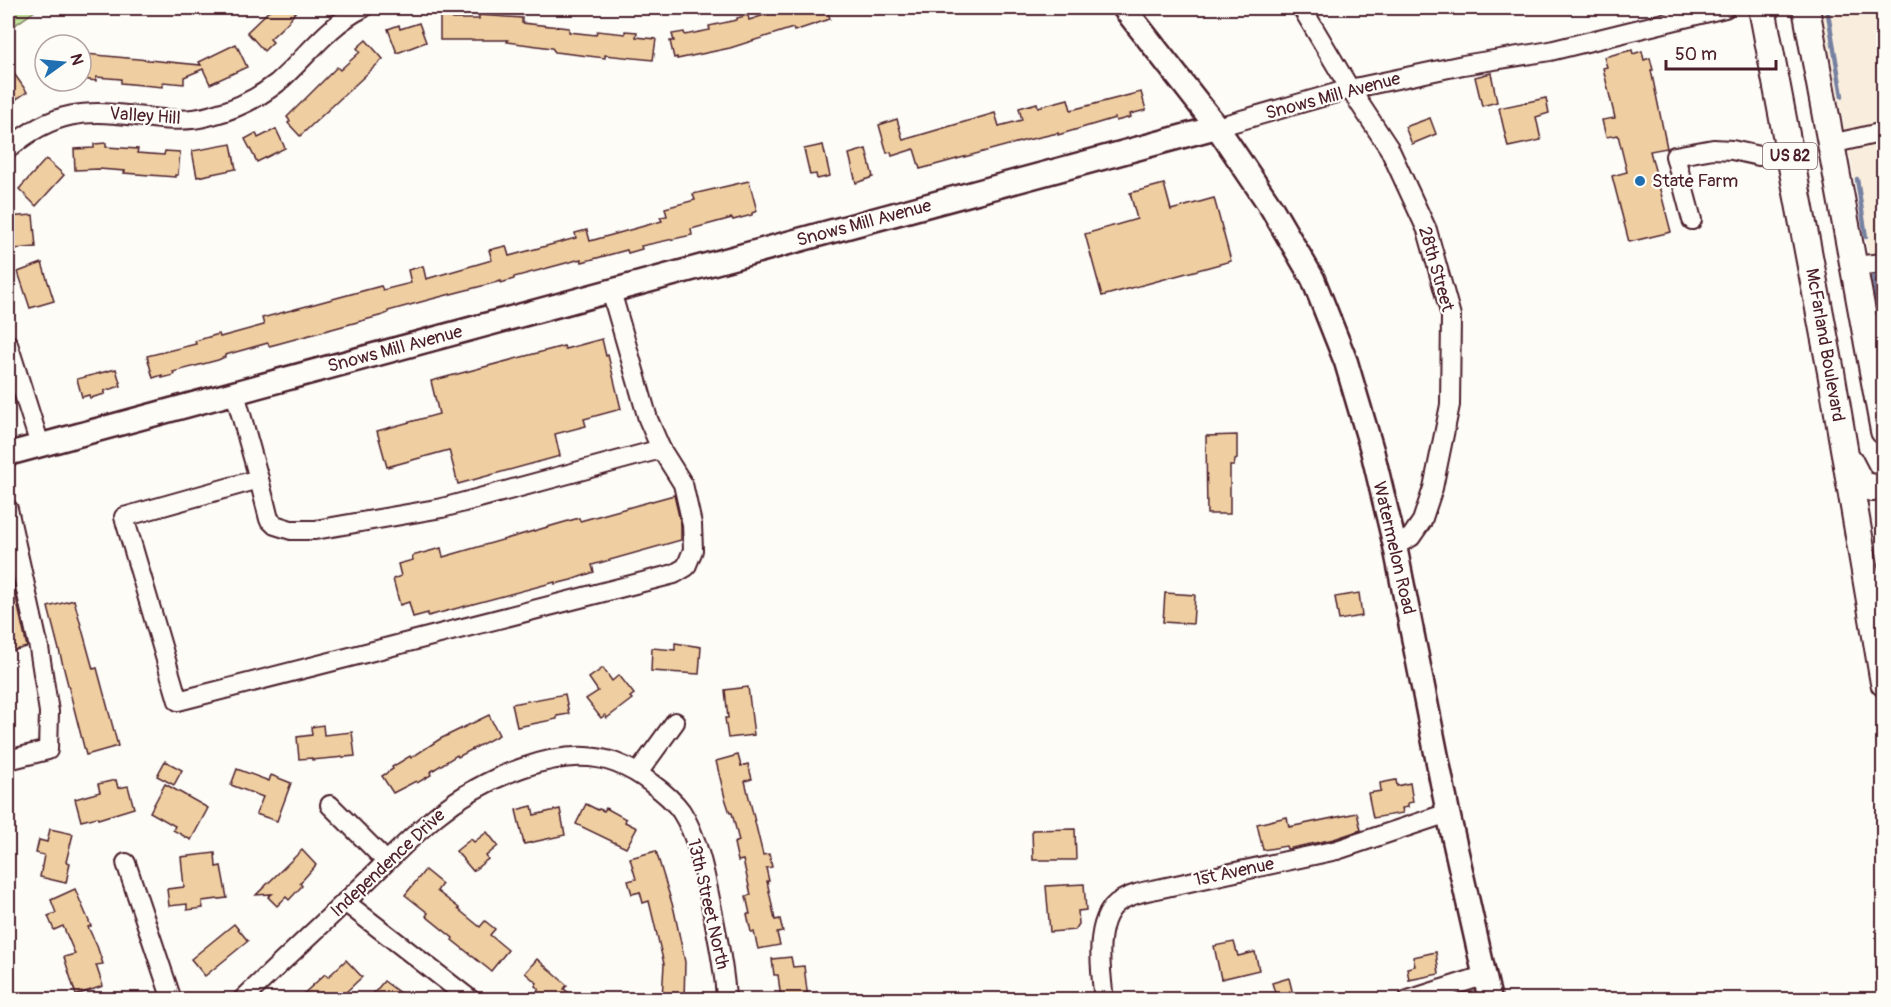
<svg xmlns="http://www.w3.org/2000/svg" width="1891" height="1007" font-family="Pangolin,sans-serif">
<rect width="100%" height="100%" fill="#fdfcf7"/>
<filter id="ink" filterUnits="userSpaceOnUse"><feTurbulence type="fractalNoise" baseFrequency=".0167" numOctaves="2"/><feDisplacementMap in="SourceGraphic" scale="12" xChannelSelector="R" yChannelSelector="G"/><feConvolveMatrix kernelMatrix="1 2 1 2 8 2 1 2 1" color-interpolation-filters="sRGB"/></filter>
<g filter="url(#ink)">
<polygon fill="#f9eedd" points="1821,8 1883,8 1883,328 1873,276"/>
<polygon fill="#bedf98" stroke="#847f62" stroke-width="1.5" points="8,8 39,8 8,30"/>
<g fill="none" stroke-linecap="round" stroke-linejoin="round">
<g stroke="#7680a0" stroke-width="4.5">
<polyline points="1827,8 1842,96"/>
<polyline points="1857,179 1866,237"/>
<polyline points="1873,276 1882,332"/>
</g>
</g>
<g fill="#efcfa1" stroke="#4a1f2b" stroke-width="1.5">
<polygon points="272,8 298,8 289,21 270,39 273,42 264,51 247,32"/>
<polygon points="786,8 827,8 830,19 794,31 793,28 730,48 677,59 677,57 674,58 670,41 674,41 672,34 684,32 685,35 710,30 709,26 737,20 737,18 748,15 749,20"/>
<polygon points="452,14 452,19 479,19 479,15 522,18 522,23 569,28 569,32 596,35 597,31 625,34 625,31 637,32 636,37 656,39 653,60 605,55 605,58 555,52 552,48 507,42 508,40 440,40 440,15"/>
<polygon points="419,23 426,42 397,53 388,29 399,25 400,29"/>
<polygon points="366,40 383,59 300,136 288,123 290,121 287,117 337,67 340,70 360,52 357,48"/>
<polygon points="236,44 247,67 210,84 203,69 184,77 184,84 163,82 163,87 121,83 121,79 96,77 96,81 83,79 84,72 81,73 83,55 86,56 86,54 201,65 199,62"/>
<polygon points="1632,50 1633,54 1642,51 1644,60 1650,58 1653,70 1651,70 1667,148 1650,151 1671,232 1629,242 1612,176 1627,172 1618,135 1606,137 1602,120 1615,118 1603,68 1607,67 1604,57"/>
<polygon points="8,65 27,92 15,100 13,97 8,101"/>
<polygon points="1491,73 1497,102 1482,106 1475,77"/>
<polygon points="1141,92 1146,110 1130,114 1131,117 1116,121 1115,118 1058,135 1058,133 1027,140 920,169 914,149 892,156 891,152 887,153 879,125 897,119 903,140 995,113 999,126 1022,120 1019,108 1037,103 1038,107 1068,99 1071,110"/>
<polygon points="1546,98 1549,113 1536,117 1541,140 1508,147 1499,108"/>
<polygon points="1430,118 1436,134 1412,144 1405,127"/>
<polygon points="276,129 285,148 257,162 245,139 256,133 258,138"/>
<polygon points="106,143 106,147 138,149 137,153 164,155 165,151 180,152 178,175 175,175 175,177 124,173 125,171 99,169 75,170 74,149 94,148 94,144"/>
<polygon points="231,144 236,169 197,177 192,151"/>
<polygon points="823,145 830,176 817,179 816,174 810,175 804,149"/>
<polygon points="866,149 873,177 856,183 849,154"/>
<polygon points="46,159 64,175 36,206 19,189"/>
<polygon points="749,181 757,211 752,213 752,215 733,220 732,218 691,229 692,235 641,246 642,249 628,253 627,250 582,262 581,259 514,277 514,279 501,283 501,281 428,300 388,311 388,313 383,315 277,344 269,346 268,343 225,355 225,357 218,360 173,372 174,375 162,378 162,375 153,378 147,356 196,344 195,341 219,334 220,337 264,325 262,318 381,286 383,290 411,283 408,270 423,266 426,279 492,260 489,250 506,246 509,256 576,238 575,233 587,230 590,241 662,221 660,217 667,216 665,208 695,200 693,194"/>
<polygon points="1164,184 1171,210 1214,198 1231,261 1102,296 1085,234 1137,219 1130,193"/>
<polygon points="33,215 36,247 14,249 14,235 9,235 8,217"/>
<polygon points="42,263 54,301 30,308 18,272"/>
<polygon points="602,339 606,356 608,355 621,409 584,419 586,426 555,434 560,456 458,484 449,450 387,467 377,431 439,414 431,381 564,346 565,349"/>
<polygon points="116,369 121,386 104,391 105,394 90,398 89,395 82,397 77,379"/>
<polygon points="1237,435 1237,459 1235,460 1234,466 1230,466 1230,514 1207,514 1206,436"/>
<polygon points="674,495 681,525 681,540 592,565 594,572 571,580 555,584 555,582 428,616 428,613 413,617 409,602 400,605 393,579 401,576 398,564 413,560 412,556 441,548 443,557 579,518 580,521"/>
<polygon points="8,561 27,647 8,652"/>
<polygon points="1165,593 1195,595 1193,624 1163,622"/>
<polygon points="1359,593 1362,616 1339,620 1335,597"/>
<polygon points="74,600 93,669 97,668 118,746 86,755 48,607"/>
<polygon points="675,643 701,647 699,674 651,671 652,648 675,650"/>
<polygon points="603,668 612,681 619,675 634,694 630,697 632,699 607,718 605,715 601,718 586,699 598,691 589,678"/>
<polygon points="748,687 754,735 728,738 725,718 728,718 725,690"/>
<polygon points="565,694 569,714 557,716 557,719 517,727 512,704"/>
<polygon points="489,715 499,735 458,757 457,755 430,772 431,775 417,783 416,781 393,793 382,776 393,769 392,767 410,756 411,758 440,739"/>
<polygon points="323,725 324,735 352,732 355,756 312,760 312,758 299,759 297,737 312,735 311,727"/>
<polygon points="738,755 741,766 748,764 752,779 745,781 763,855 769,854 772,867 766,868 769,881 767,881 775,920 780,919 783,932 777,933 780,945 758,949 754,932 751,932 747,914 750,914 746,896 751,895 743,860 738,861 734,843 739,841 732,813 730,813 725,798 716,761"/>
<polygon points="165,761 182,770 174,785 157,776"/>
<polygon points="237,769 269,781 271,775 291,783 277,821 256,814 263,797 231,785"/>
<polygon points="116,780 118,788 128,786 134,808 98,819 97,817 81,821 75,799 100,792 98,784"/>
<polygon points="1396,780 1397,786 1410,783 1413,802 1408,803 1408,807 1402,808 1403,813 1373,818 1368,793 1381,791 1380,783"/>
<polygon points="165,784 208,808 191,840 173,830 175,826 150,812"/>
<polygon points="586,804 598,810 599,809 604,811 606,808 626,819 625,822 637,828 626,848 576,824"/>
<polygon points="532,806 534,815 560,809 565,835 524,844 516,810"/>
<polygon points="1357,813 1361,830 1334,839 1287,849 1286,846 1263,850 1257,824 1287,817 1289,827"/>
<polygon points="50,829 73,834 66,862 70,863 66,883 40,877 44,855 36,853 39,840 47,842"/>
<polygon points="1075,829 1076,860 1033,860 1032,830"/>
<polygon points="487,832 498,846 486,856 488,859 473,871 456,851 471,839 474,842"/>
<polygon points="302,850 316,865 300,883 302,886 289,900 286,897 277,906 268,897 272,894 256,895"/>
<polygon points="656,851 674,910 685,962 684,999 662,999 664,964 649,901 643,903 640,892 632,894 628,881 636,879 630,858"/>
<polygon points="215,853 216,867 221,866 227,898 202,901 203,908 187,910 187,904 169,906 167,889 184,887 181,857"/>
<polygon points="425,870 442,884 437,891 459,908 458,909 480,927 485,921 495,929 490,935 508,950 491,971 452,940 453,938 426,916 428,913 405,895"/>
<polygon points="1084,884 1086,910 1078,911 1079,924 1075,930 1050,932 1046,886"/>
<polygon points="75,889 91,926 88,927 97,946 103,964 96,965 103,986 76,995 64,957 75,954 63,926 54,930 48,916 56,913 51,900"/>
<polygon points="234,924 248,941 205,976 191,959"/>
<polygon points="1234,942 1238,956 1255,952 1259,970 1221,979 1214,946"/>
<polygon points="1436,952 1439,974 1409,980 1407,968 1415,966 1413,957"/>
<polygon points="791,957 793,967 804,966 808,999 781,999 778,975 774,975 772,959"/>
<polygon points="537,959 567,985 564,989 577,999 530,999 539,989 535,986 537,983 525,973"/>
<polygon points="346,960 362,977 345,993 350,999 298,999 325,974 328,977"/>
<polygon points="1289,978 1294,999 1277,999 1272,983"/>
<polygon points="384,981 408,999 369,999"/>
</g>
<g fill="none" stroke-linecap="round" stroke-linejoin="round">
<g stroke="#4a1f2b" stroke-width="22">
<g id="minor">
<polyline points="1302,8 1350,89 1389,148 1427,230 1451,316 1450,405 1433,488 1422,521 1411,537 1395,546"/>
<polyline points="1217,127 1350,89 1463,65 1550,51 1725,8"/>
<polyline points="1831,144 1884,132"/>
<path d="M 8,149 C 54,110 86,109 144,117 C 167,120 190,122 212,115 C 236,109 258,98 277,83 C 306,58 328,25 363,8"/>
<polyline points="1692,220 1675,156 1713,149 1732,150 1759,156 1789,152"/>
<polyline points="1852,266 1884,263"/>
<polyline points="8,344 40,445"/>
<polyline points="235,393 259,479 124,517 178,701 674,574 686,567 693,550 692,524 683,484 661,449 648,419 611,291"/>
<polyline points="259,479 269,519 275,525 291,530 315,530 442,508 661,449"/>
<polyline points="8,509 39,648 49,712 48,750 8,760"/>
<polyline points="638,773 675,722"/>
<polyline points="330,805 386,861"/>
<polyline points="126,863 172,1000"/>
<polyline points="345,902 471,1000"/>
<path d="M 242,1000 C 276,967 310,936 344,903 C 375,874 404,843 436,816 C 480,780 560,742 616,763 C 629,768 641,775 651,783 C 662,791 673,800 681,811 C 700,840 707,885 714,919 C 719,946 725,972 726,1000"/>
<path d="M 1104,1000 C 1101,973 1093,923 1117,903 C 1129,894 1147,891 1162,888 L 1337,850 L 1448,813"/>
<polyline points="1408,1000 1483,976"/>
</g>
</g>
<g stroke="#4a1f2b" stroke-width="27">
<g id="major">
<polyline points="1124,8 1217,127 1271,207 1313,279 1346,362 1372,450 1395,546 1448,813 1490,1000"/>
<polyline points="8,454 1217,127"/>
</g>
</g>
<g stroke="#4a1f2b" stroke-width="30">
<g id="highway">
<polyline points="1762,8 1831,372 1884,683"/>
<polyline points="1806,8 1884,431"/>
<polyline points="1849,461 1861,484 1872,488 1884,487"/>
</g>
</g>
<use href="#minor" stroke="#fdfcf7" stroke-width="18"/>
<use href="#major" stroke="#fdfcf7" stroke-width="22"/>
<use href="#highway" stroke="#fdfcf7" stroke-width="26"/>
</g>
</g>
<circle fill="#1f6fb2" stroke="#fdfcf7" stroke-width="2" cx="1640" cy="181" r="6"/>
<g text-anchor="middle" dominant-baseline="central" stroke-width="4.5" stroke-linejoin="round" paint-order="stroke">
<rect fill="#fdfcf7" stroke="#806168" stroke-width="1.5" x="1763" y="143" width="54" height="26" rx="4.5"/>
<g font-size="16" font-weight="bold" fill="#4a1f2b">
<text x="1790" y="156">US 82</text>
</g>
<g font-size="18" fill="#4a1f2b" stroke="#fdfcf7">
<text transform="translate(1333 96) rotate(-15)">Snows Mill Avenue</text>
<text transform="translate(145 116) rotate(4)">Valley Hill</text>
<text transform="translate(864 223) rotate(-15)">Snows Mill Avenue</text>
<text transform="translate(1436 269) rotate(74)">28th Street</text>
<text transform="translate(1825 345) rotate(80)">McFarland Boulevard</text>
<text transform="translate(395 349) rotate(-15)">Snows Mill Avenue</text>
<text transform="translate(1394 548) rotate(77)">Watermelon Road</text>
<text transform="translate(388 863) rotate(-43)">Independence Drive</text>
<text transform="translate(1234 872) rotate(-12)">1st Avenue</text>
<text transform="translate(708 904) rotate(77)">13th Street North</text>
</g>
<g font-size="18" fill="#4a1f2b" stroke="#fdfcf7" text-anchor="start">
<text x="1652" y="181">State Farm</text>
</g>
</g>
<rect width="1891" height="1007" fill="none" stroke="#fdfcf7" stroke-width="30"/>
<rect x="15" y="15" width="1861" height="977" fill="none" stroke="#4a1f2b" stroke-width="2" filter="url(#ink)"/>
<g transform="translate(63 63) rotate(75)"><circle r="28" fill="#fdfcf7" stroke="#b5a4a5" stroke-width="1.5"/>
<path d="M0-4.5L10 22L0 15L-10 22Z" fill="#1f6fb2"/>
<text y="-9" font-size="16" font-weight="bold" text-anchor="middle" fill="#4a1f2b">N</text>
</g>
<path d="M1666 60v9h110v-9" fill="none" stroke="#4a1f2b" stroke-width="3"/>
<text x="1675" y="60" font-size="18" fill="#4a1f2b" stroke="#fdfcf7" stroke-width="4.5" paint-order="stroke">50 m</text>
</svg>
